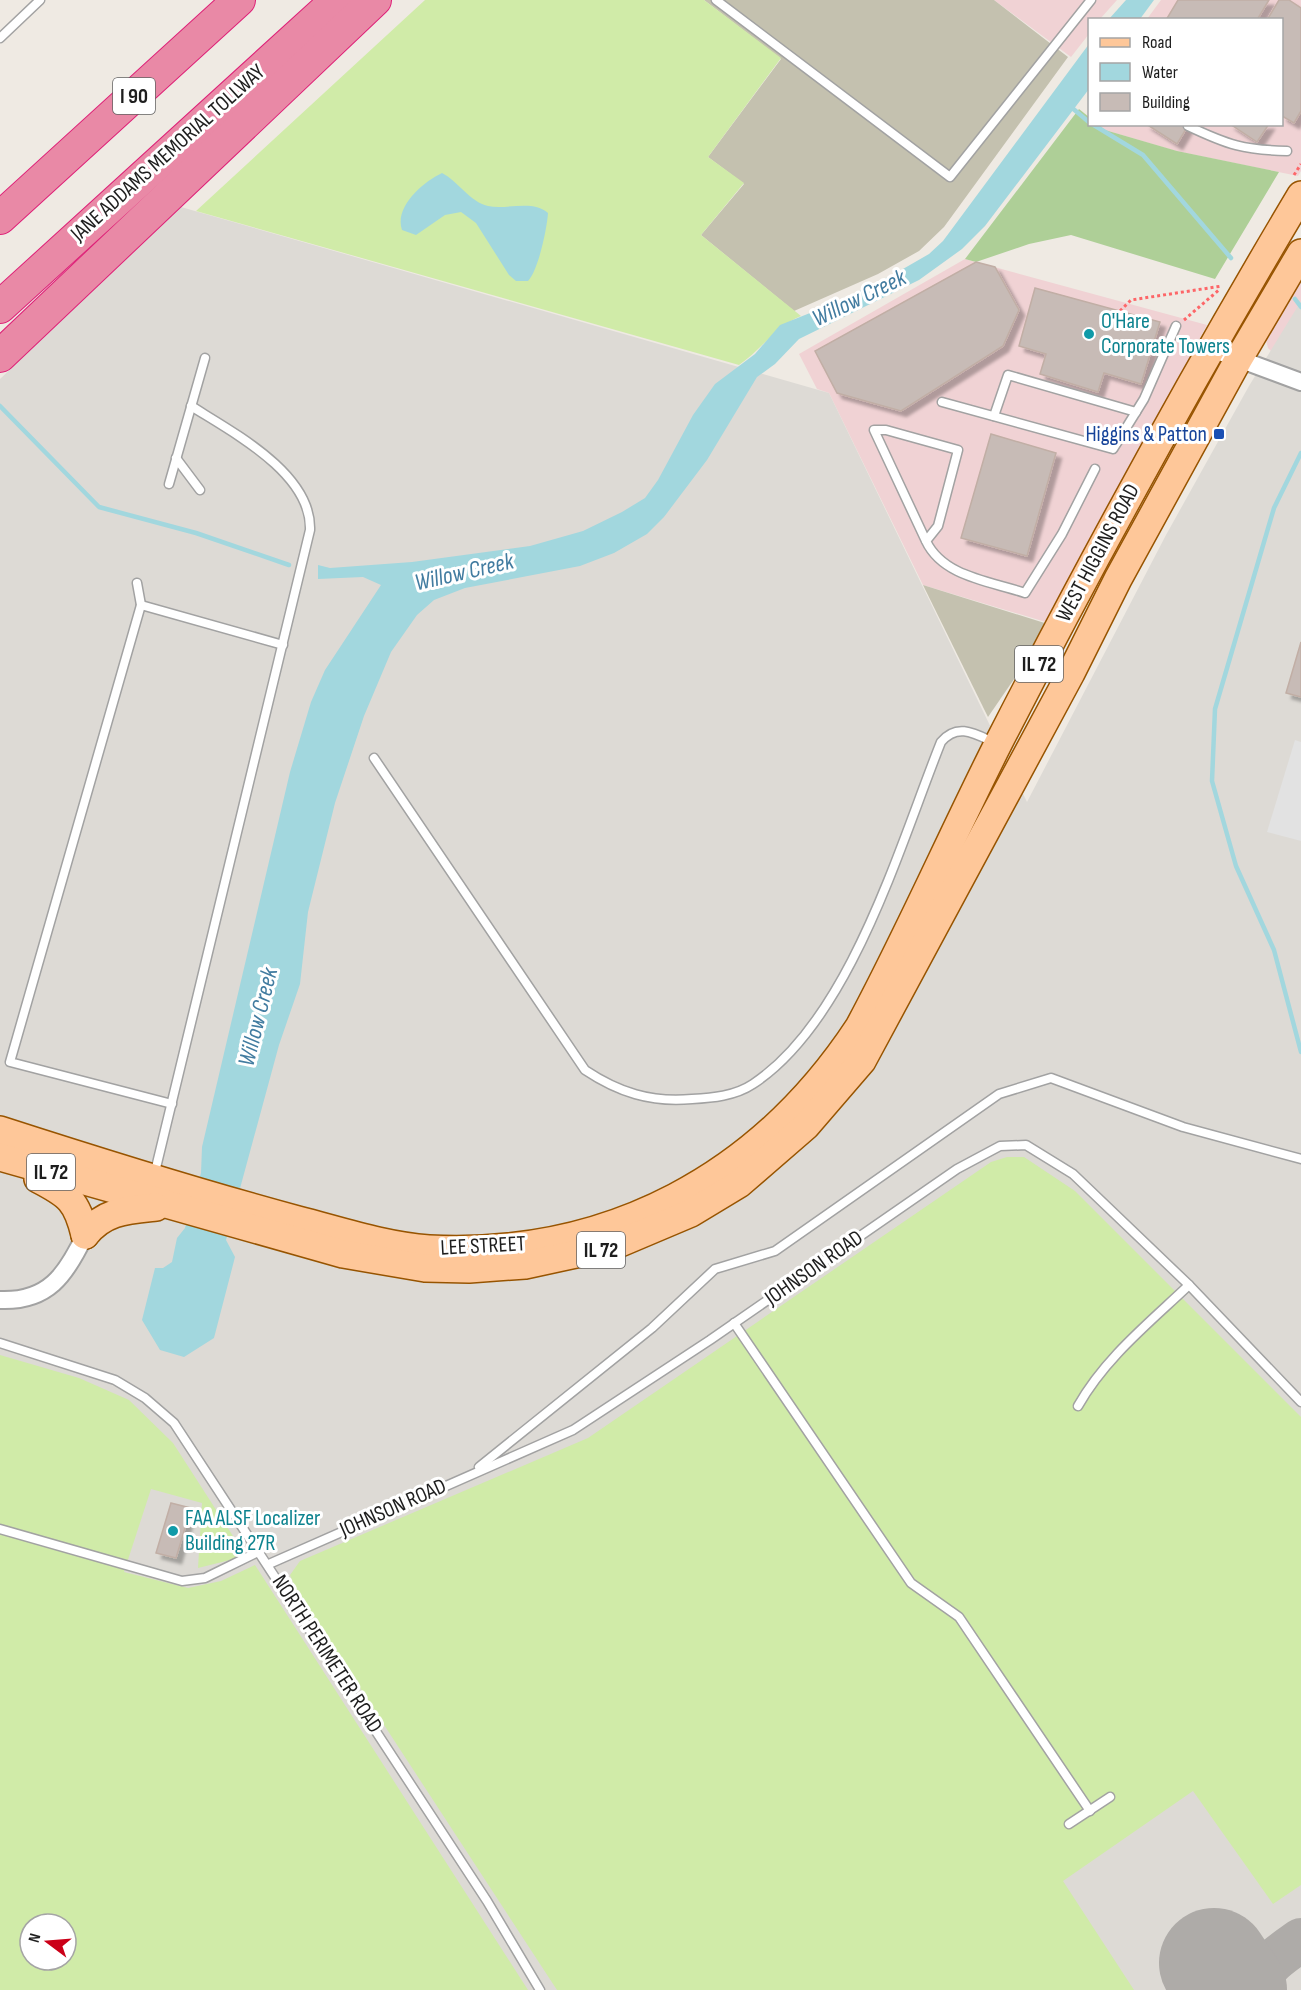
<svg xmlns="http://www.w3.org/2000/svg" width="1301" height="1990" font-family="'Sofia Sans Condensed',sans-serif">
<defs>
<filter id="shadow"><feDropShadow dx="5.5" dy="5.5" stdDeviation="1.5" flood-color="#0004"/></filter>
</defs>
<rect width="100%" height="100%" fill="#efeae3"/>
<g fill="#f0d2d4">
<polygon points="994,0 1117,0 1100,19 1090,20 1089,34 1071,57"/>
<polygon points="1161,0 1301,0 1301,171 1298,176 1176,151 1105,130 1099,125 1282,124 1282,20 1147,19"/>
<polygon points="965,259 1207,325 1049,623 923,585 829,393 817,389 799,354"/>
<polygon points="1301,282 1301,363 1273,353 1268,348 1266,340"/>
</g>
<path fill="#dddad5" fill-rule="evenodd" d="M 181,207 L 829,393 L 1027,802 L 1166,535 L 1249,386 L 1301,301 L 1301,1990 L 0,1990 L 0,379 ZM 30,1924 L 66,1924 L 66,1960 L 30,1960 Z"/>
<g fill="#c4c1af">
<polygon points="704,0 994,0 1068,57 944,227 919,251 878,274 794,311 701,235 744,184 708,157 781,59"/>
<polygon points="923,585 1051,625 988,717 985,711"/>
</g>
<g fill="#d0eba8" fill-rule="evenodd">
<path d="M 425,0 L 704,0 L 781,58 L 708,157 L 744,183 L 701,235 L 801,316 C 776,326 761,350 739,365 L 196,211 Z"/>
<polygon points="1007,1157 1024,1157 1075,1191 1301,1417 1301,1885 1273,1904 1193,1791 1063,1881 1134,1990 557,1990 296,1590 290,1575 300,1561 588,1438 991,1162"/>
<path d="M 0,1355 L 79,1378 L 129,1400 L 173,1443 L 242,1550 L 234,1559 L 198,1568 L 202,1503 L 151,1489 L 124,1572 L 188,1588 L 221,1581 L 255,1565 L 528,1990 L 0,1990 ZM 30,1924 L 66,1924 L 66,1960 L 30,1960 Z"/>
</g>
<polygon fill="#aecf97" points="1079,109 1089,117 1090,124 1099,125 1105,130 1177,151 1279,172 1215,279 1071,235 1029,244 976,262 965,259"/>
<polygon fill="#e2e2e2" points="1295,740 1301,742 1301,841 1267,832"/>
<g fill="#a2d7de">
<polygon points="1126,0 1154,0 1140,19 1109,19"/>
<polygon points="1089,44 1089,89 985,226 962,249 919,280 799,339 775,364 757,377 707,460 664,517 647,534 614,553 580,566 465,588 434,600 417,615 391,652 364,716 335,803 308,912 300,984 279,1045 226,1240 235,1257 214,1338 184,1357 160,1350 142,1320 155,1268 163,1268 172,1262 177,1238 185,1228 201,1173 202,1147 290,772 311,702 325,670 381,585 363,577 318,579 318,565 330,568 412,562 530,546 583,531 622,512 645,498 658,480 693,415 715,384 755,354 780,325 840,301 896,273 929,254 943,241"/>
<path d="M 442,173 C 458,181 470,202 488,206 C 507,210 533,199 548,213 C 547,229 538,271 528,281 L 516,281 L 509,275 L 476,223 L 461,212 L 445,215 L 416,235 L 402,230 C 394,207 423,182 442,173 Z"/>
</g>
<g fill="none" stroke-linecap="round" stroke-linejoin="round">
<g stroke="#a2d7de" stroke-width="4.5">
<polyline points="1071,107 1090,123"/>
<polyline points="1092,124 1143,155 1231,258"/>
<polyline points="1295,299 1301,307"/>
<polyline points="0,406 99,507 196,533 289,565"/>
<polyline points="1301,453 1274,508 1215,709 1212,781 1236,866 1274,950 1301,1052"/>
</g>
<path stroke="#aeaba8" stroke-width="44" d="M 1253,1990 C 1263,1965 1280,1955 1301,1940"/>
<polyline stroke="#aeaba8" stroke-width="110" points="1214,1963 1232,1990"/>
</g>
<g fill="#c7bbb6" stroke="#c1aea5" stroke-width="1.5" filter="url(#shadow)">
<polygon points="1178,0 1269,0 1257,20 1166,20"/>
<polygon points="1279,0 1289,0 1301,8 1301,111 1294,123 1282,116 1282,20 1267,20"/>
<polygon points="1146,124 1189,124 1177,144"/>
<polygon points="1230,124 1269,124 1257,142"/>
<polygon points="976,262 995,267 1019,310 1003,346 901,411 837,393 815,351"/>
<polygon points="1035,288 1160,322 1141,384 1104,373 1098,392 1040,374 1046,354 1019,346"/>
<polygon points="991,434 1056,453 1027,556 961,538"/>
<polygon points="1301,642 1301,697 1286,693"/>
<polygon points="171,1503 191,1508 176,1558 156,1553"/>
</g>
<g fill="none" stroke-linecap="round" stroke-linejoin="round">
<g stroke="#a2a2a2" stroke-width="11">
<g id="lane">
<polyline points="716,0 950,177 1091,0"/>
<polyline points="0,38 40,0"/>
<path d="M 1188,126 C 1228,145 1244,150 1287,151"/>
<polyline points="942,402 1113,449 1144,399 1176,326"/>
<polyline points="994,416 1008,375 1136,412"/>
<polyline points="176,458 200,490"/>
<polyline points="169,484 205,358"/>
<path d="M 926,541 L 938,526 L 958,450 L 886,430 L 874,430 L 926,541 C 943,577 990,581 1025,593 L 1062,534 L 1095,469"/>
<polyline points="137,583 141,605 10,1062 172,1104"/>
<polyline points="141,605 283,645"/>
<path d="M 374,758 L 585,1070 C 618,1092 651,1103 692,1099 C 712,1098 735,1096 753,1084 C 850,1020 899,847 941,742 C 957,723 974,733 993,742"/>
<path d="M 154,1176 L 310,530 C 312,474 234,433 191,406"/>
<polyline points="734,1323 911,1583 959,1617 1090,1811"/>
<polyline points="0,1343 115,1380 145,1398 174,1423 487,1901 540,1990"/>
<path d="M 1078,1406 C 1105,1358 1149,1323 1189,1285"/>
<polyline points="479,1467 652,1328 715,1269 775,1251 999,1094 1051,1078 1183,1127 1301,1159"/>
<polyline points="0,1529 182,1581 205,1578 260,1551"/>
<polyline points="269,1564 573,1430 710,1340 957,1169 1000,1146 1026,1145 1073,1174 1189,1285 1301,1402"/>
<polyline points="1069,1824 1110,1797"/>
</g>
</g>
<g stroke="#a2a2a2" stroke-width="20">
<g id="street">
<polyline points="1212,349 1301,382"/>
<path d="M 0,1300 C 48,1302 66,1275 85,1235"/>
</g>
</g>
<g stroke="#975400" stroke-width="30">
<g id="primary">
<path d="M 0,1130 C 99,1162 198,1193 298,1220 C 341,1231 385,1246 429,1249 C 610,1258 761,1176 859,1027 C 909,934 951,837 999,742 C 1094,557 1194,374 1301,195"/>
<polyline points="0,1157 343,1254 425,1268 469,1269 525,1265 613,1246 691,1213 739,1184 806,1126 862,1061 1071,673 1118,579 1238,360 1301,253"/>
<path d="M 38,1179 C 69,1195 77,1201 85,1235"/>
<path d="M 85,1235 C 104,1211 127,1210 156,1207"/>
</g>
</g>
<g stroke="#de1f77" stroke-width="34">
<g id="highway">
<polyline points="0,218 239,0"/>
<polyline points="0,307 337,0"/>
<polyline points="0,356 375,0"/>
</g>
</g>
<g stroke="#fd6668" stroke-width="3" stroke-dasharray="3 3" stroke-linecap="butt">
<polyline points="1294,175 1301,164"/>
<polyline points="1120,311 1131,300 1222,286"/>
<polyline points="1184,320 1220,289"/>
</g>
<use href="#lane" stroke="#fff" stroke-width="8"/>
<use href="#street" stroke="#fff" stroke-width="16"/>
<use href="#primary" stroke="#fec799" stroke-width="27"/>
<use href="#highway" stroke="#e989a6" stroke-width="32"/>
</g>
<g fill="#0f9aa8" stroke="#fff" stroke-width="2">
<circle cx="1089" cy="334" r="6"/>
<circle cx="173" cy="1531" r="6"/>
</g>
<rect fill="#1a4fb4" stroke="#fff" stroke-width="2" x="1213" y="428" width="12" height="12" rx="3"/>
<g text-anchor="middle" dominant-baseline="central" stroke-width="6" stroke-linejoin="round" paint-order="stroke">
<g fill="#fff" stroke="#626262" stroke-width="1.5">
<rect x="113" y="78" width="42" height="36" rx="4.5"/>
<rect x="1015" y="646" width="48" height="36" rx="4.5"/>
<rect x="27" y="1154" width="48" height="36" rx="4.5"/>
<rect x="577" y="1232" width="48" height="36" rx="4.5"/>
</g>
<g font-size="21" font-weight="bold" fill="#1e1e1e">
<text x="134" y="96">I 90</text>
<text x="1039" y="664">IL 72</text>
<text x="51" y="1172">IL 72</text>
<text x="601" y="1250">IL 72</text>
</g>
<g font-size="22" fill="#1e1e1e" stroke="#fff">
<text transform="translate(168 153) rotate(-42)">JANE ADDAMS MEMORIAL TOLLWAY</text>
<text transform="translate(1098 553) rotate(-62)">WEST HIGGINS ROAD</text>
<text transform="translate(483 1246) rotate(-3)">LEE STREET</text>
<text transform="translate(814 1268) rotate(-35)">JOHNSON ROAD</text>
<text transform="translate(393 1508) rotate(-24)">JOHNSON ROAD</text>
<text transform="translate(327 1654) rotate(57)">NORTH PERIMETER ROAD</text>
</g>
<g font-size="22" fill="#0d838f" stroke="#fff" text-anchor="start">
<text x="1101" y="321">O'Hare<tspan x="1101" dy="25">Corporate Towers</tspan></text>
<text x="185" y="1518">FAA ALSF Localizer<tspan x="185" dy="25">Building 27R</tspan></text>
</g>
<g font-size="22" fill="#164399" stroke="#fff" text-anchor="end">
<text x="1207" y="434">Higgins &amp; Patton</text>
</g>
<g font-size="24" font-style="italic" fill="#427ca0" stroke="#fff">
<text transform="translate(859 298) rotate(-26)">Willow Creek</text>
<text transform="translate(464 572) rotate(-13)">Willow Creek</text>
<text transform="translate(258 1017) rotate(-76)">Willow Creek</text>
</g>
</g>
<rect x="1088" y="18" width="195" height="108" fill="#ffffff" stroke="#a5a5a5" stroke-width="1.5"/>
<rect x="1100" y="38" width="30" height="9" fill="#fec799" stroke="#a5a5a5" stroke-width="1.5"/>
<text x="1142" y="48" font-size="18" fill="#1e1e1e">Road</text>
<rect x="1100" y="63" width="30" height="18" fill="#a2d7de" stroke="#a5a5a5" stroke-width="1.5"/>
<text x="1142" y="78" font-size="18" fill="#1e1e1e">Water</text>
<rect x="1100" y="93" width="30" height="18" fill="#c7bbb6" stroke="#a5a5a5" stroke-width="1.5"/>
<text x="1142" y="108" font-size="18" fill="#1e1e1e">Building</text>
<g transform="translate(48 1942) rotate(286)"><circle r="28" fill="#ffffff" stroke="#a5a5a5" stroke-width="1.5"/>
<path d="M0-4.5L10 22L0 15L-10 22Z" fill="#cb0018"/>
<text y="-9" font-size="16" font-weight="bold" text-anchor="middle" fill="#1e1e1e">N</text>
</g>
</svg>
